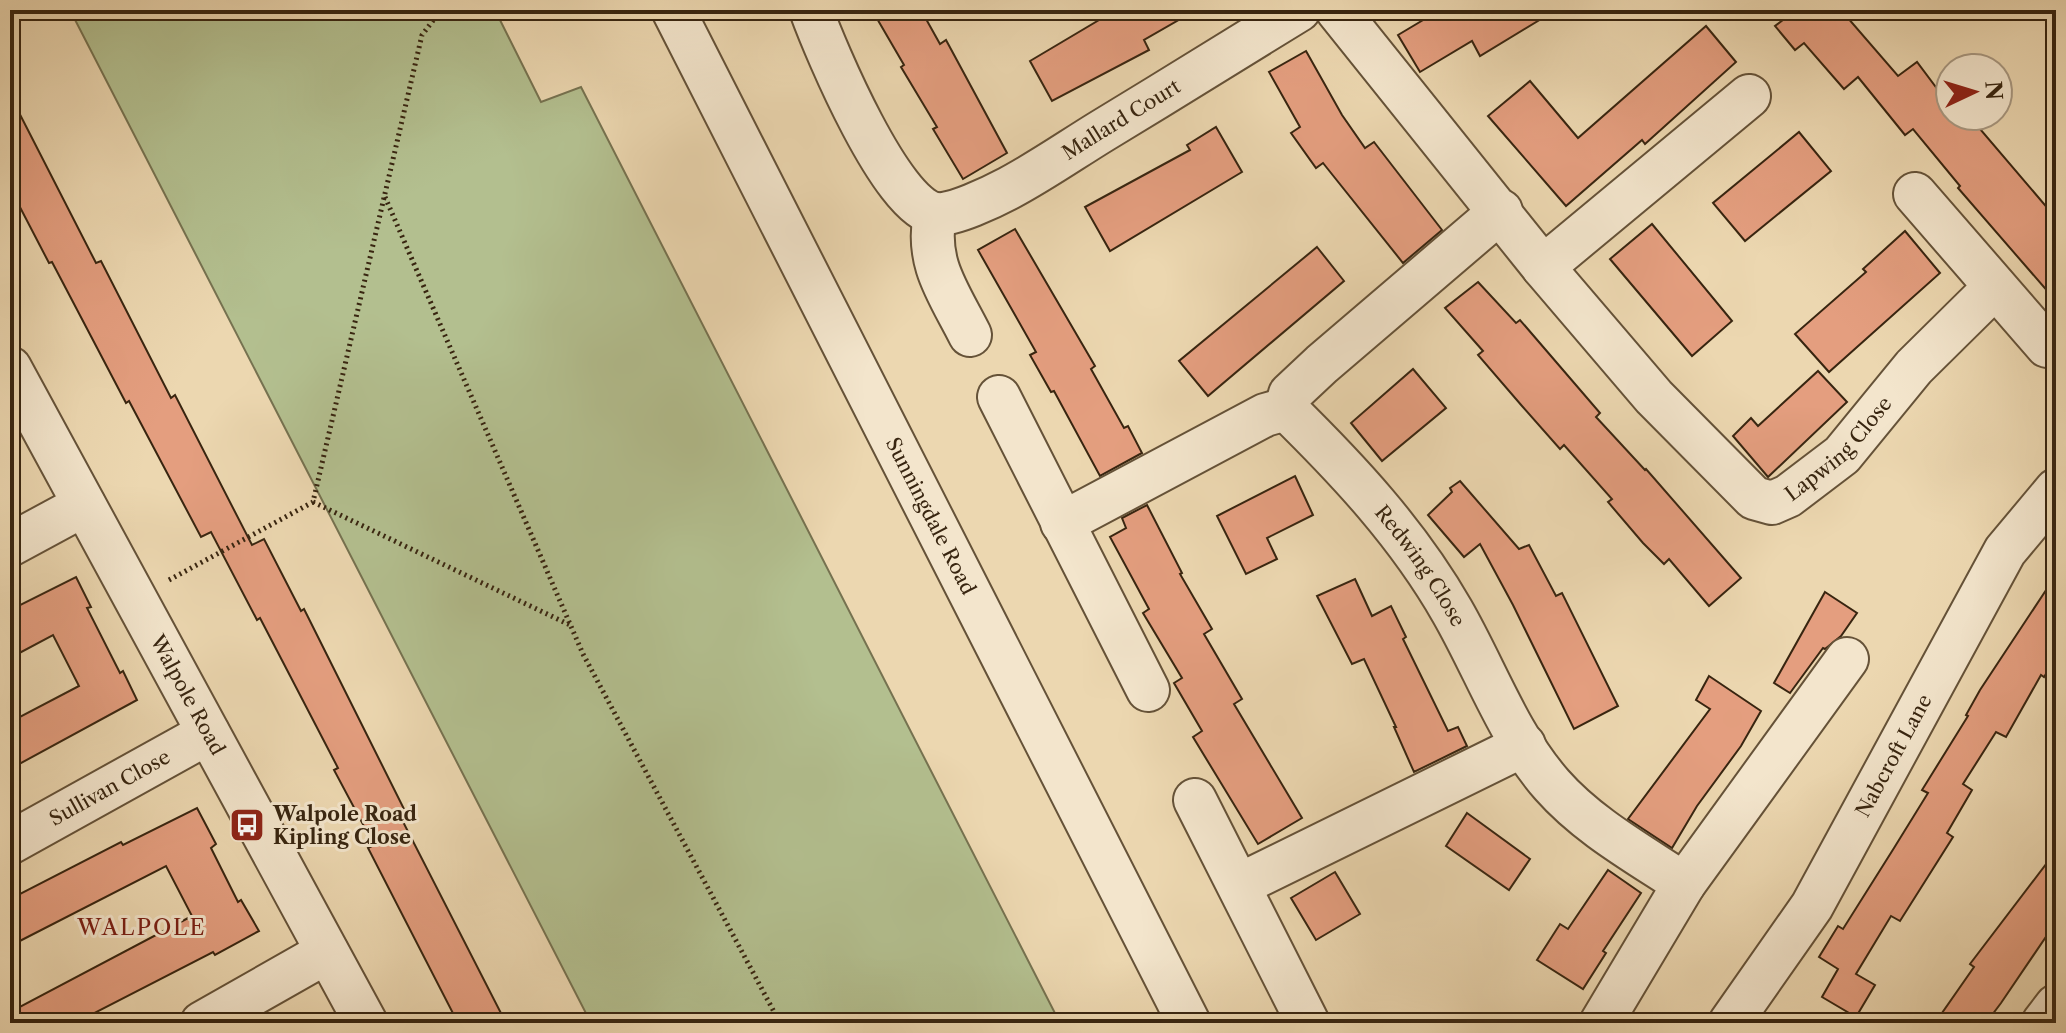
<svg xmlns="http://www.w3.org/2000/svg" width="2066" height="1033" font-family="'Libre Caslon Text',serif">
<rect width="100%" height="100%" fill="#ecd7b0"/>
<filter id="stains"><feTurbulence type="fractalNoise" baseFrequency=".0025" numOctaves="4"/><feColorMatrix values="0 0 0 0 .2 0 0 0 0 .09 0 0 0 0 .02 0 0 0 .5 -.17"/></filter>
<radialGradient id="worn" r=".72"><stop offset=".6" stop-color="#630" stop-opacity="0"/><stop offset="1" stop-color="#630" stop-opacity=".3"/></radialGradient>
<polygon fill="#b3bf8f" stroke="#767250" stroke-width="2" points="70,10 495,10 541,102 581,87 1060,1023 591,1023"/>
<g fill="#e49e7f" stroke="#382510" stroke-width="2">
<polygon points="872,10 921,10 940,44 946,40 1007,153 963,179 933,129 937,127 901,67 904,65"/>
<polygon points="1116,10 1196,10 1144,40 1149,50 1052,101 1030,61"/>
<polygon points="1440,10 1556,10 1480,56 1472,41 1420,72 1398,35"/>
<polygon points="1796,10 1841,10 1898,76 1917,62 1950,106 1950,116 1969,116 2056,218 2056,301 1958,188 1960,186 1913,129 1905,135 1858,77 1844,89 1804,43 1795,50 1775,26"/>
<polygon points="1706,26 1736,62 1645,144 1642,140 1566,206 1488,116 1530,81 1578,138"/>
<polygon points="1306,51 1342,115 1365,148 1374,142 1442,230 1403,263 1323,163 1316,168 1291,133 1300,127 1269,72"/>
<polygon points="10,95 96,263 101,261 171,398 175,395 252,545 264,539 301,611 304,609 405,811 399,814 506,1023 458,1023 368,848 374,845 334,770 338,768 260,618 257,620 211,532 201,537 129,401 126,403 52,262 49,263 10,188"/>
<polygon points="1216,127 1242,172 1110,251 1085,207 1190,150 1187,145"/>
<polygon points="1799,132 1831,171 1745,241 1713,203"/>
<polygon points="1652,224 1732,321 1692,356 1610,259"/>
<polygon points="1015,229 1095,366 1091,369 1124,428 1128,426 1142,453 1100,476 1054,391 1051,392 1030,355 1036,352 978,250"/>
<polygon points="1905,231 1940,273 1829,372 1795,334 1866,272 1863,269"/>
<polygon points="1317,247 1344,281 1208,396 1179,361"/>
<polygon points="1478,282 1516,323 1520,320 1600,413 1596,417 1645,470 1646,469 1741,578 1709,606 1669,559 1664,564 1643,543 1608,502 1612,499 1564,445 1560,449 1522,406 1478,355 1483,351 1445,308"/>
<polygon points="1413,369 1446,408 1382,461 1351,423"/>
<polygon points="1818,371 1847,402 1768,477 1733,436 1751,418 1758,426"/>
<polygon points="1295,476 1313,515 1267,538 1277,559 1246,574 1217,516"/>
<polygon points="1460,481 1519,549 1529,545 1556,596 1562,593 1618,706 1574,729 1513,605 1480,544 1464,557 1428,515 1452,492 1450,488"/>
<polygon points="1147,505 1182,573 1180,574 1212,629 1204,634 1242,699 1234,704 1302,818 1258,844 1193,737 1202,731 1174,683 1182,678 1143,613 1149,609 1110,537 1126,528 1122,518"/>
<polygon points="2056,575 2056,658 2044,677 2041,675 2006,737 1996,732 1963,784 1972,790 1947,833 1953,837 1900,921 1891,916 1856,974 1875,985 1856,1017 1822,997 1838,969 1819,957 1838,926 1843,929 1894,848 1928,793 1922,790 1968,716 1966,715 1980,690"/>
<polygon points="76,577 91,607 87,608 120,673 123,671 137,700 10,769 10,722 79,686 53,635 10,658 10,610"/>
<polygon points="1355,579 1372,616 1391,606 1406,637 1403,639 1448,731 1458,727 1467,746 1414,772 1394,727 1396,727 1364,659 1352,664 1317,596"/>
<polygon points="1825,592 1857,613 1841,636 1825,649 1823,648 1790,693 1774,683"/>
<polygon points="1709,676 1761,711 1741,746 1697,806 1672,848 1628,819 1710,709 1696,700"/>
<polygon points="197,808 216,844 211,848 238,902 241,900 259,931 215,955 213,952 75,1023 10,1023 10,1012 192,916 166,866 10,946 10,899 121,842 123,845"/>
<polygon points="1467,813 1530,859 1509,890 1446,846"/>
<polygon points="2056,851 2056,922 2001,1003 1986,1023 1935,1023 1974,967 1970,964"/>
<polygon points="1608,870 1641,893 1603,951 1606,953 1583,989 1537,960 1560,924 1568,929"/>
<polygon points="1335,872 1360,914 1316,940 1291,898"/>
</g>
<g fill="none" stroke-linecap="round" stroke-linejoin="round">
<g stroke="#655238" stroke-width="46">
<g id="minor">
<path id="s1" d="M 673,10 L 1189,1023"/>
<path id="s2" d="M 811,10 C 826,51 891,206 935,214 C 951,217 994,196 1009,188 C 1041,171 1071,150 1102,131 C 1168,91 1234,50 1299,10"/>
<path id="s3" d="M 1337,10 L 1543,267 L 1654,397 L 1754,498 L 1772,503 L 1788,496 L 1842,455 L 1914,367 L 1995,287"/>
<polyline points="1915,194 2047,346"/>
<path id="s4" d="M 1501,211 L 1322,364 L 1290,394 L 1286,409 C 1349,471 1408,534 1452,611 C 1485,668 1508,735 1552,785 C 1588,826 1639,854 1684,884"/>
<path d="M 935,214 C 925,263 949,293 970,335"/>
<polyline points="1543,267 1749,96"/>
<path id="s5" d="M 10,368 L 366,1023"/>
<polyline points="999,397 1148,690"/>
<polyline points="1062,523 1265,415 1286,409"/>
<polyline points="10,545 84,505"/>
<polyline points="1195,800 1308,1023"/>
<path id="s6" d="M 10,843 L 208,733"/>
<polyline points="1239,885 1524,745"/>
<polyline points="202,1023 327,952"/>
<polyline points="1601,1023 1684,884 1847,659"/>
<path id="s7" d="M 1730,1023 L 1812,906 L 2005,551 L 2056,490"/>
<polyline points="2043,1023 2056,1006"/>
</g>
</g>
<g stroke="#382510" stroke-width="5" stroke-dasharray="2 4" stroke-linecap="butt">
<polyline points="385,197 583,654 780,1023"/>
<polyline points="313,502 570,625"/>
<polyline points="169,580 313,502 422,35 441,10"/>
</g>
<use href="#minor" stroke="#f3e5cc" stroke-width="42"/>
</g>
<defs>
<g id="bus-square" transform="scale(1.8)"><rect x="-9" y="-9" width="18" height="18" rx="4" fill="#8f2418" stroke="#f3e5cc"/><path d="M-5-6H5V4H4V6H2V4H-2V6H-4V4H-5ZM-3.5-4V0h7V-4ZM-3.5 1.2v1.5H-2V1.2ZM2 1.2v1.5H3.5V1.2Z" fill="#fff"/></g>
</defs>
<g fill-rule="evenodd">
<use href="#bus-square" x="247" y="825"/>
</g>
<g text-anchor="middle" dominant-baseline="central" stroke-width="6" stroke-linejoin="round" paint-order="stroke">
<g font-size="20" fill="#382510" stroke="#f3e5cc">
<text stroke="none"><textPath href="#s2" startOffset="454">Mallard Court</textPath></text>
<text stroke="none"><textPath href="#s3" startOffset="748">Lapwing Close</textPath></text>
<text stroke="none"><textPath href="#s1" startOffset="568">Sunningdale Road</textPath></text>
<text stroke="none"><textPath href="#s4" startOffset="502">Redwing Close</textPath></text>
<text stroke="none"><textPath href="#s5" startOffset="372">Walpole Road</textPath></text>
<text stroke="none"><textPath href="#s7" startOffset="314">Nabcroft Lane</textPath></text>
<text stroke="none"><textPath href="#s6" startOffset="114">Sullivan Close</textPath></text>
</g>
<g font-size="20" font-weight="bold" fill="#382510" stroke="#f3e5cc" text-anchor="start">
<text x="273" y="814">Walpole Road<tspan x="273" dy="23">Kipling Close</tspan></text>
</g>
<g font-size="22" letter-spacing="2" fill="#7a1f14" stroke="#f3e5cc">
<text x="142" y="927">WALPOLE</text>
</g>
</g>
<rect width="2066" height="1033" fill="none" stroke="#ecd7b0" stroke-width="40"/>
<rect x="12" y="12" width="2042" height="1009" fill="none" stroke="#382510" stroke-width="4"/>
<rect x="20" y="20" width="2026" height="993" fill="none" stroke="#382510" stroke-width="2"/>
<g transform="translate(1974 92) rotate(86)"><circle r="38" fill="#f3e5cc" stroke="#a89881" stroke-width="2"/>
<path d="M0-6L14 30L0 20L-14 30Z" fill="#8f2418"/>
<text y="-12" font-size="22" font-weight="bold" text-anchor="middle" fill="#382510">N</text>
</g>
<rect width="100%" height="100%" filter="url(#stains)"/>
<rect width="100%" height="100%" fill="url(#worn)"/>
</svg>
